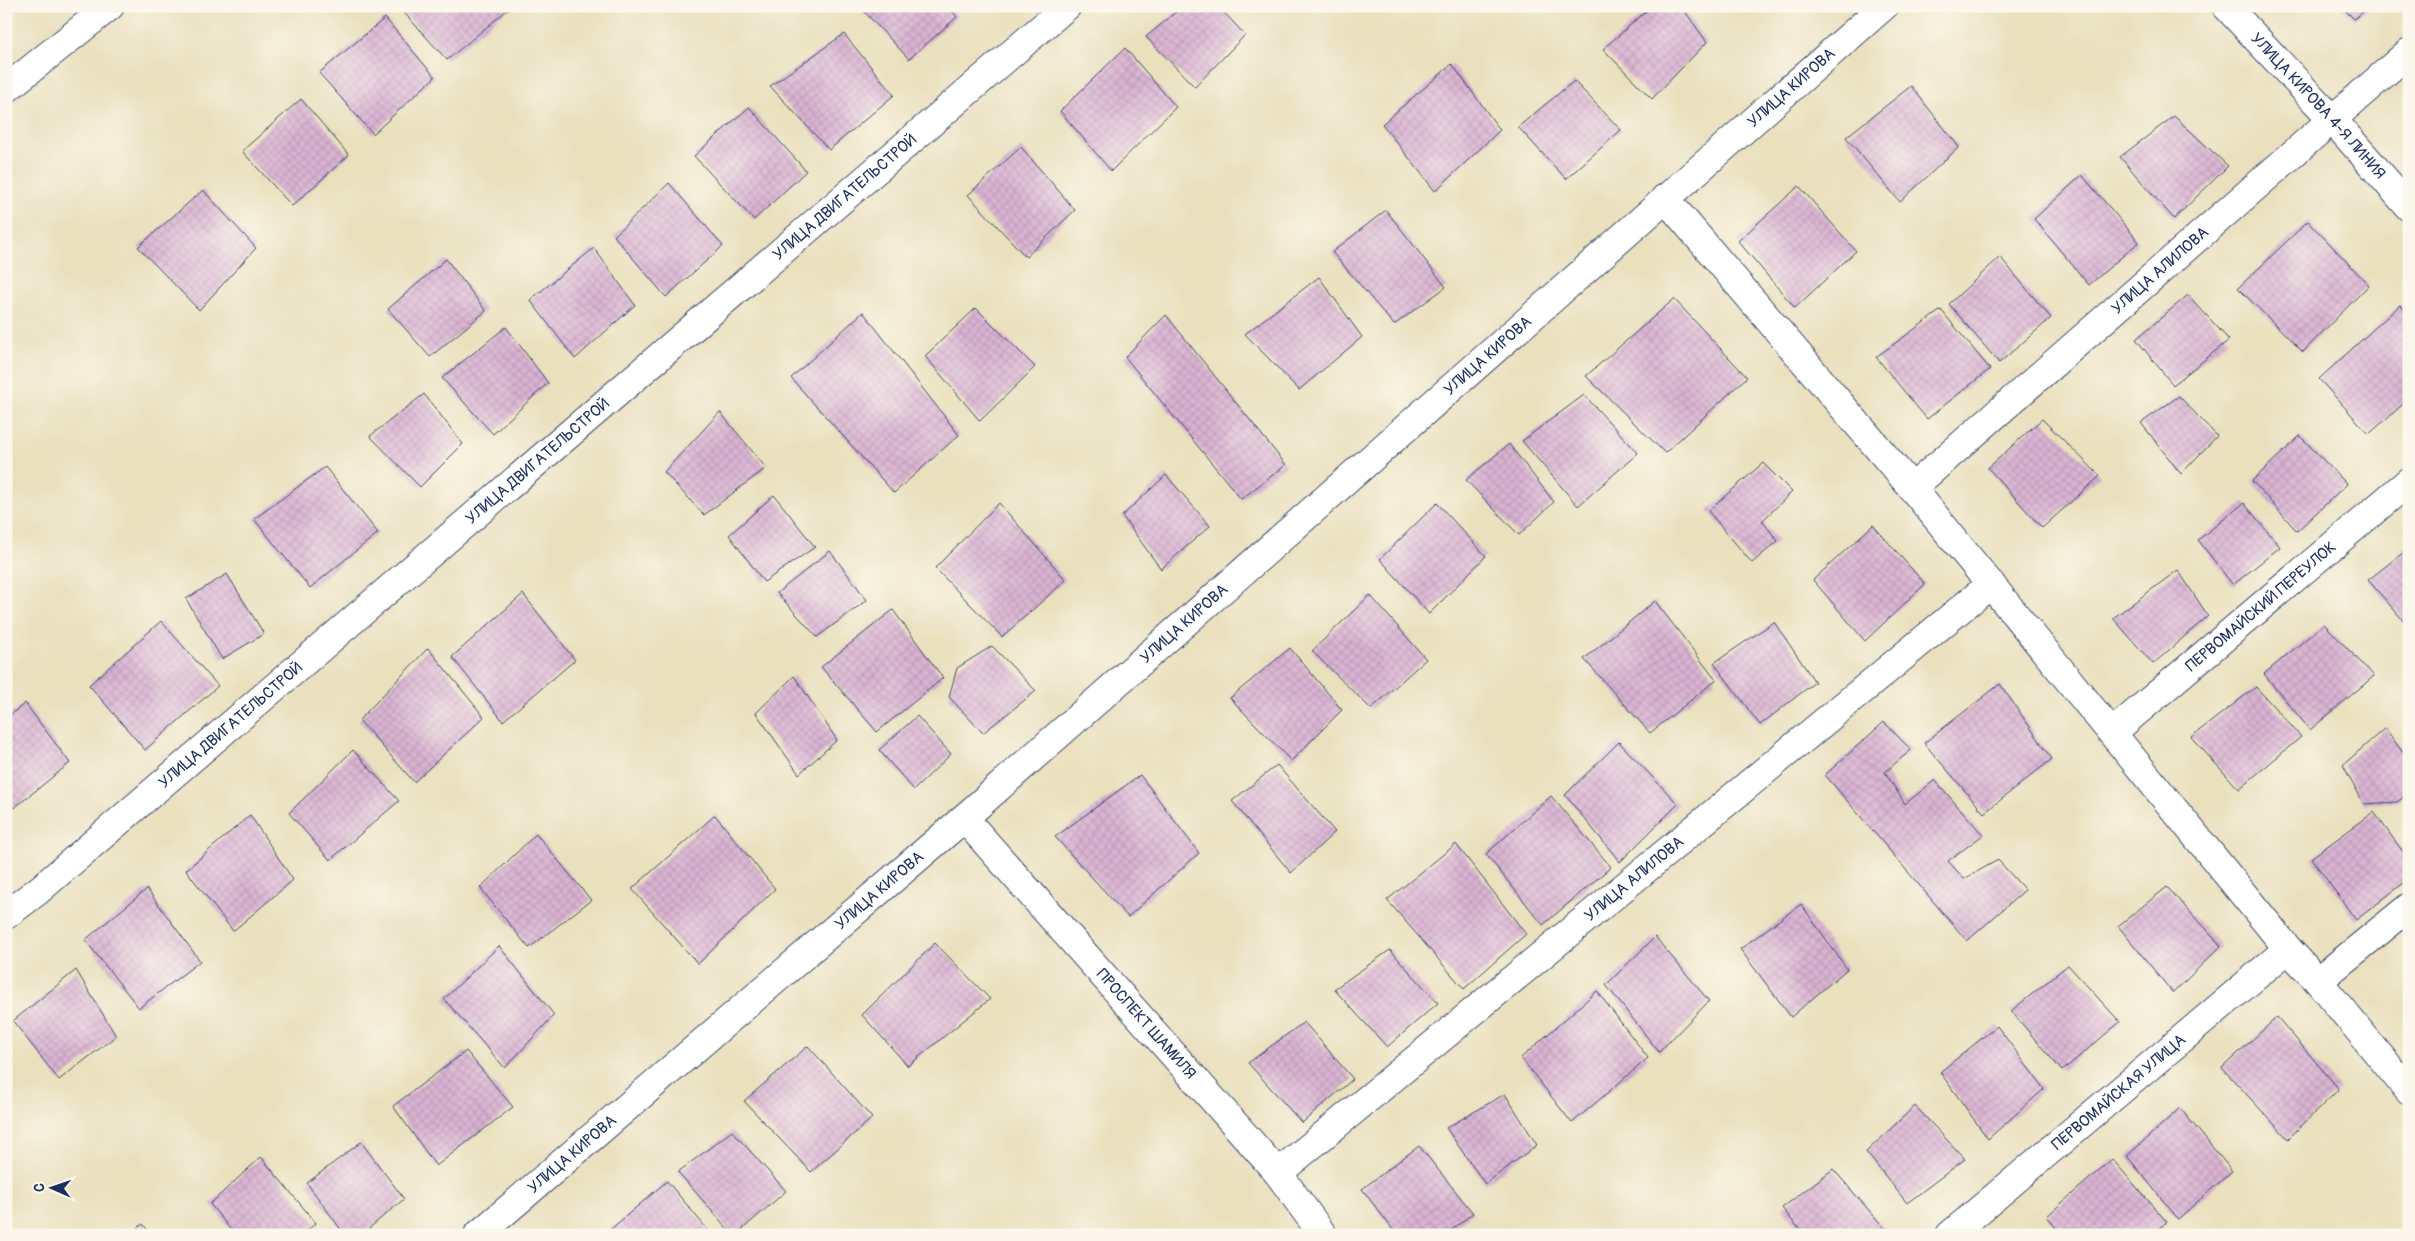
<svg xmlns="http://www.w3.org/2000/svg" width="2415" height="1241" font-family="Pangolin,sans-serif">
<defs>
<pattern id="building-cross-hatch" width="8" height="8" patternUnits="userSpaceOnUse" patternTransform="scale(1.25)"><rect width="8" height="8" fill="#dbb4d3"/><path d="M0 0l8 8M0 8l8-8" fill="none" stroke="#bb9bb8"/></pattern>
</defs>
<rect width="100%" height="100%" fill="#fbf7ec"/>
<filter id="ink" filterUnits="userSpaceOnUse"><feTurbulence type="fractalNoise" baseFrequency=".02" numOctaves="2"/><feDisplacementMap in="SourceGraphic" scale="10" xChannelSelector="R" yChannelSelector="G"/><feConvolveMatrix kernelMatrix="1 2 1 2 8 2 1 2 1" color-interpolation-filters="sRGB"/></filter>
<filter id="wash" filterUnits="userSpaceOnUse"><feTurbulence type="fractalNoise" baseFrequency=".0096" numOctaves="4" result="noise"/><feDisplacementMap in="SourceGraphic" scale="20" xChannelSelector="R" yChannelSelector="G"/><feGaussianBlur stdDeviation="1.12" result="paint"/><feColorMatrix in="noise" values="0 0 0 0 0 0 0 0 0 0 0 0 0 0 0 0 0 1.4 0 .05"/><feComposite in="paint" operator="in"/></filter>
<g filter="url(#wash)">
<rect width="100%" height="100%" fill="#eae0bd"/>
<g id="blocks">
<g fill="url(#building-cross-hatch)">
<polygon points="398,6 512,6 447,60"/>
<polygon points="859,6 948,6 957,17 909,59"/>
<polygon points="1183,6 1218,6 1245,35 1195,87 1146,37"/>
<polygon points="1652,6 1681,6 1707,42 1652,99 1603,49"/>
<polygon points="2341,6 2371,6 2354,19"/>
<polygon points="385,18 435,77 373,134 319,73"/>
<polygon points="844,34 894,95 829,150 770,86"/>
<polygon points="1125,48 1176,107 1111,171 1060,111"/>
<polygon points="1452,64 1500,130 1435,191 1382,124"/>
<polygon points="1574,81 1621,130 1566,179 1518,127"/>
<polygon points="1911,86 1959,147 1900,202 1846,137"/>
<polygon points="301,99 349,155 292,206 242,151"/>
<polygon points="749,107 806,171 754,220 694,156"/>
<polygon points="2174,116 2228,166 2174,219 2120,157"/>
<polygon points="1021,147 1075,210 1026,257 968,195"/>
<polygon points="2082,175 2139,242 2089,285 2034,219"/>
<polygon points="669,183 723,246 666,297 614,236"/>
<polygon points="1799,186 1856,251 1795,308 1738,241"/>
<polygon points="203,190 256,248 199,310 138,247"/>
<polygon points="1386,210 1446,287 1394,325 1332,252"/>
<polygon points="2308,221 2369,285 2303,352 2238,288"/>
<polygon points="594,248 635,305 575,359 530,300"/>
<polygon points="2000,257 2051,318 1999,363 1949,304"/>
<polygon points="446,259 486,311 430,357 388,309"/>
<polygon points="1319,277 1362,337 1299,390 1245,334"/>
<polygon points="2188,295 2229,340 2173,385 2136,339"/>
<polygon points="1674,299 1747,377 1665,453 1586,376"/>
<polygon points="2400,305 2409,314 2409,399 2369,434 2319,379"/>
<polygon points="976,308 1035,367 980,421 925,356"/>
<polygon points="1941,310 1990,369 1927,419 1876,357"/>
<polygon points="863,312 959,435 894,493 791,378"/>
<polygon points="1166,315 1286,465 1241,499 1125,357"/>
<polygon points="506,327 548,383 493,434 442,378"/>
<polygon points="424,394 463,444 420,487 370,436"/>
<polygon points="1584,395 1638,453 1578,506 1522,441"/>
<polygon points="2179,396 2217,436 2181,474 2141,423"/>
<polygon points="720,412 766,468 704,515 664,472"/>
<polygon points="2042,419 2100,476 2042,528 1988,468"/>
<polygon points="2300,436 2347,484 2297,531 2252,481"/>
<polygon points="1509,444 1554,502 1519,535 1466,480"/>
<polygon points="1763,463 1792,492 1762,521 1778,541 1752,563 1708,511"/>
<polygon points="325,467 378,533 310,588 254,519"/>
<polygon points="1166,475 1210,526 1161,569 1122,516"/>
<polygon points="774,495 815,547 764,582 729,535"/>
<polygon points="999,503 1066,580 1002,637 935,568"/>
<polygon points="1437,503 1486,556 1429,614 1380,559"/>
<polygon points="2244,503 2280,547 2233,585 2198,540"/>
<polygon points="1873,525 1925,584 1865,641 1813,580"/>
<polygon points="2409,548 2409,627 2368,580"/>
<polygon points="830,551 867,600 817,637 777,593"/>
<polygon points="2178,570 2208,616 2153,664 2113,618"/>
<polygon points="227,574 264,634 222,659 186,599"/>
<polygon points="523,594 575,660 503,721 452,657"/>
<polygon points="1370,595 1426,659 1371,709 1312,651"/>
<polygon points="1655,601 1716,680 1650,733 1584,659"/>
<polygon points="893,610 943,678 877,732 821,667"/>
<polygon points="161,621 218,686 145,750 89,685"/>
<polygon points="1774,622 1815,682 1760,725 1714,663"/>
<polygon points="2324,624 2374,676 2310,730 2264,674"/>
<polygon points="992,646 1036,691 983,733 949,697 957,668"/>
<polygon points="428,648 484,717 414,782 359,720"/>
<polygon points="1290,648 1342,710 1291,761 1230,698"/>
<polygon points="794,676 837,740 799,774 756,713"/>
<polygon points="2000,684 2052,759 1984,813 1924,743"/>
<polygon points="2256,687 2301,737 2239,789 2191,737"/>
<polygon points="25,703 70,763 14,808 6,798 6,718"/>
<polygon points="917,716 951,754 914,790 879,750"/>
<polygon points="1884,722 1911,750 1885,772 1905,804 1935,780 1983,835 1948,861 1964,879 1998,860 2025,890 1967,941 1825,775"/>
<polygon points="2385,728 2409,761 2409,793 2397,802 2364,804 2343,765"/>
<polygon points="1619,742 1678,804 1620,862 1565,795"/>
<polygon points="353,750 399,801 330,860 289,813"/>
<polygon points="1277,765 1335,832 1291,873 1232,801"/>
<polygon points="1140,775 1199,853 1128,917 1055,837"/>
<polygon points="1551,796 1611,867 1543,925 1486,854"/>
<polygon points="2374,812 2409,860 2409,879 2356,920 2311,858"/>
<polygon points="250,815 293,880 233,931 186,870"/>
<polygon points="715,815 775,889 698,964 632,889"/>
<polygon points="536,834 591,900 529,948 480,888"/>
<polygon points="1456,844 1526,934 1464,989 1387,900"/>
<polygon points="2167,887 2221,946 2173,993 2118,926"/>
<polygon points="147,889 200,961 139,1008 85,940"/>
<polygon points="1801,904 1847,969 1791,1017 1740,949"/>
<polygon points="1655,937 1709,1001 1659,1052 1606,985"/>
<polygon points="935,943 990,999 908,1066 862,1015"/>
<polygon points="499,946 554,1015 505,1068 444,999"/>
<polygon points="1390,950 1438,1003 1387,1047 1334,989"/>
<polygon points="2068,965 2120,1022 2062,1071 2011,1011"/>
<polygon points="76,970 116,1036 59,1080 13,1021"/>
<polygon points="1597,991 1648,1058 1572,1123 1521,1058"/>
<polygon points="2277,1017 2339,1089 2288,1139 2222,1068"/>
<polygon points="1304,1022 1353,1079 1302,1123 1248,1063"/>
<polygon points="1997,1026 2044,1089 1988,1139 1940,1072"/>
<polygon points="808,1046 872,1118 811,1172 744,1101"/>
<polygon points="466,1051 513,1107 436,1166 393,1106"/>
<polygon points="1505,1094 1537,1145 1485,1184 1446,1128"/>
<polygon points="1915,1106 1965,1159 1907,1203 1866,1152"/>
<polygon points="2180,1108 2232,1171 2178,1219 2127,1156"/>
<polygon points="732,1131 786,1191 736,1235 733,1235 678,1172"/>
<polygon points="361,1142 404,1199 361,1235 345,1235 307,1183"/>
<polygon points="1419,1146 1473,1213 1445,1235 1397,1235 1362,1189"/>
<polygon points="261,1157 316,1223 302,1235 235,1235 210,1204"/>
<polygon points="2112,1159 2167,1222 2152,1235 2061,1235 2047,1216"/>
<polygon points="1833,1169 1887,1231 1883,1235 1804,1235 1782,1208"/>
<polygon points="667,1181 712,1235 604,1235"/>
<polygon points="143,1224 151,1235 127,1235"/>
</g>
</g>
</g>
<g filter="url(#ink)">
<use href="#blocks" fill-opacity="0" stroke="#3a4a6c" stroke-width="1"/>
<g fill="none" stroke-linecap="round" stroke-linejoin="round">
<g stroke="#3a4a6c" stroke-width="30">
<g id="minor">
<path id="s1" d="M 2226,6 L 2332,119 L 2409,207"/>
<polyline points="6,89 110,6"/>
<polyline points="1665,198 1912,488 2288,949 2318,981 2409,1091"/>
<path id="s2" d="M 1912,488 L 2409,52"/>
<path id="s3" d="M 2113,732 L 2409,481"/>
<path id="s4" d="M 964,818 L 1278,1173 L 1323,1235"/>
<path id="s5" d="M 6,915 L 39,890 L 1067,6"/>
<polyline points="2318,981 2409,907"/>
<path id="s6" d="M 1278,1173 L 1991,584"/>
<path id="s7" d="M 478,1235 L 964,818 L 1884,6"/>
<path id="s8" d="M 1950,1235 L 2288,949"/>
</g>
</g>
<use href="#minor" stroke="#fff" stroke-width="28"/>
</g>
</g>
<g text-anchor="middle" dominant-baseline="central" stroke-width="4" stroke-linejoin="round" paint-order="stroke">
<g font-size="16" fill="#1b2f5e" stroke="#fbf7ec">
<text stroke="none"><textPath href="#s7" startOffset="1744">УЛИЦА КИРОВА</textPath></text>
<text stroke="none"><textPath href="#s1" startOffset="136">УЛИЦА КИРОВА 4-Я ЛИНИЯ</textPath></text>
<text stroke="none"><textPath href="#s5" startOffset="1104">УЛИЦА ДВИГАТЕЛЬСТРОЙ</textPath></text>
<text stroke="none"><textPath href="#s2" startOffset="330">УЛИЦА АЛИЛОВА</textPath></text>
<text stroke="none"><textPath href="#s7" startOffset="1339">УЛИЦА КИРОВА</textPath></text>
<text stroke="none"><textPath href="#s5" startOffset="699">УЛИЦА ДВИГАТЕЛЬСТРОЙ</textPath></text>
<text stroke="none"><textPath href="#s3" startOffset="194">ПЕРВОМАЙСКИЙ ПЕРЕУЛОК</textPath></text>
<text stroke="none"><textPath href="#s7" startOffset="934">УЛИЦА КИРОВА</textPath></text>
<text stroke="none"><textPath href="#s5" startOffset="294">УЛИЦА ДВИГАТЕЛЬСТРОЙ</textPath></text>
<text stroke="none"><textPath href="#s6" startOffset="462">УЛИЦА АЛИЛОВА</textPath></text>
<text stroke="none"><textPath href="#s7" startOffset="529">УЛИЦА КИРОВА</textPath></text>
<text stroke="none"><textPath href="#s4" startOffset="275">ПРОСПЕКТ ШАМИЛЯ</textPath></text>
<text stroke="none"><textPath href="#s8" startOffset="221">ПЕРВОМАЙСКАЯ УЛИЦА</textPath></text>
<text stroke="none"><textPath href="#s7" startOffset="124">УЛИЦА КИРОВА</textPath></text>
</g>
</g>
<rect width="2415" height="1241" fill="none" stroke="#fbf7ec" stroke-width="25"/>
<g transform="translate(52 1188) rotate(272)" stroke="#fbf7ec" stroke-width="4" paint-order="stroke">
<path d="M0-4L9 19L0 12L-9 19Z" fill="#1b2f5e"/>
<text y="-8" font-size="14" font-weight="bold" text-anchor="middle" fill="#1b2f5e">С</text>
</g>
</svg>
